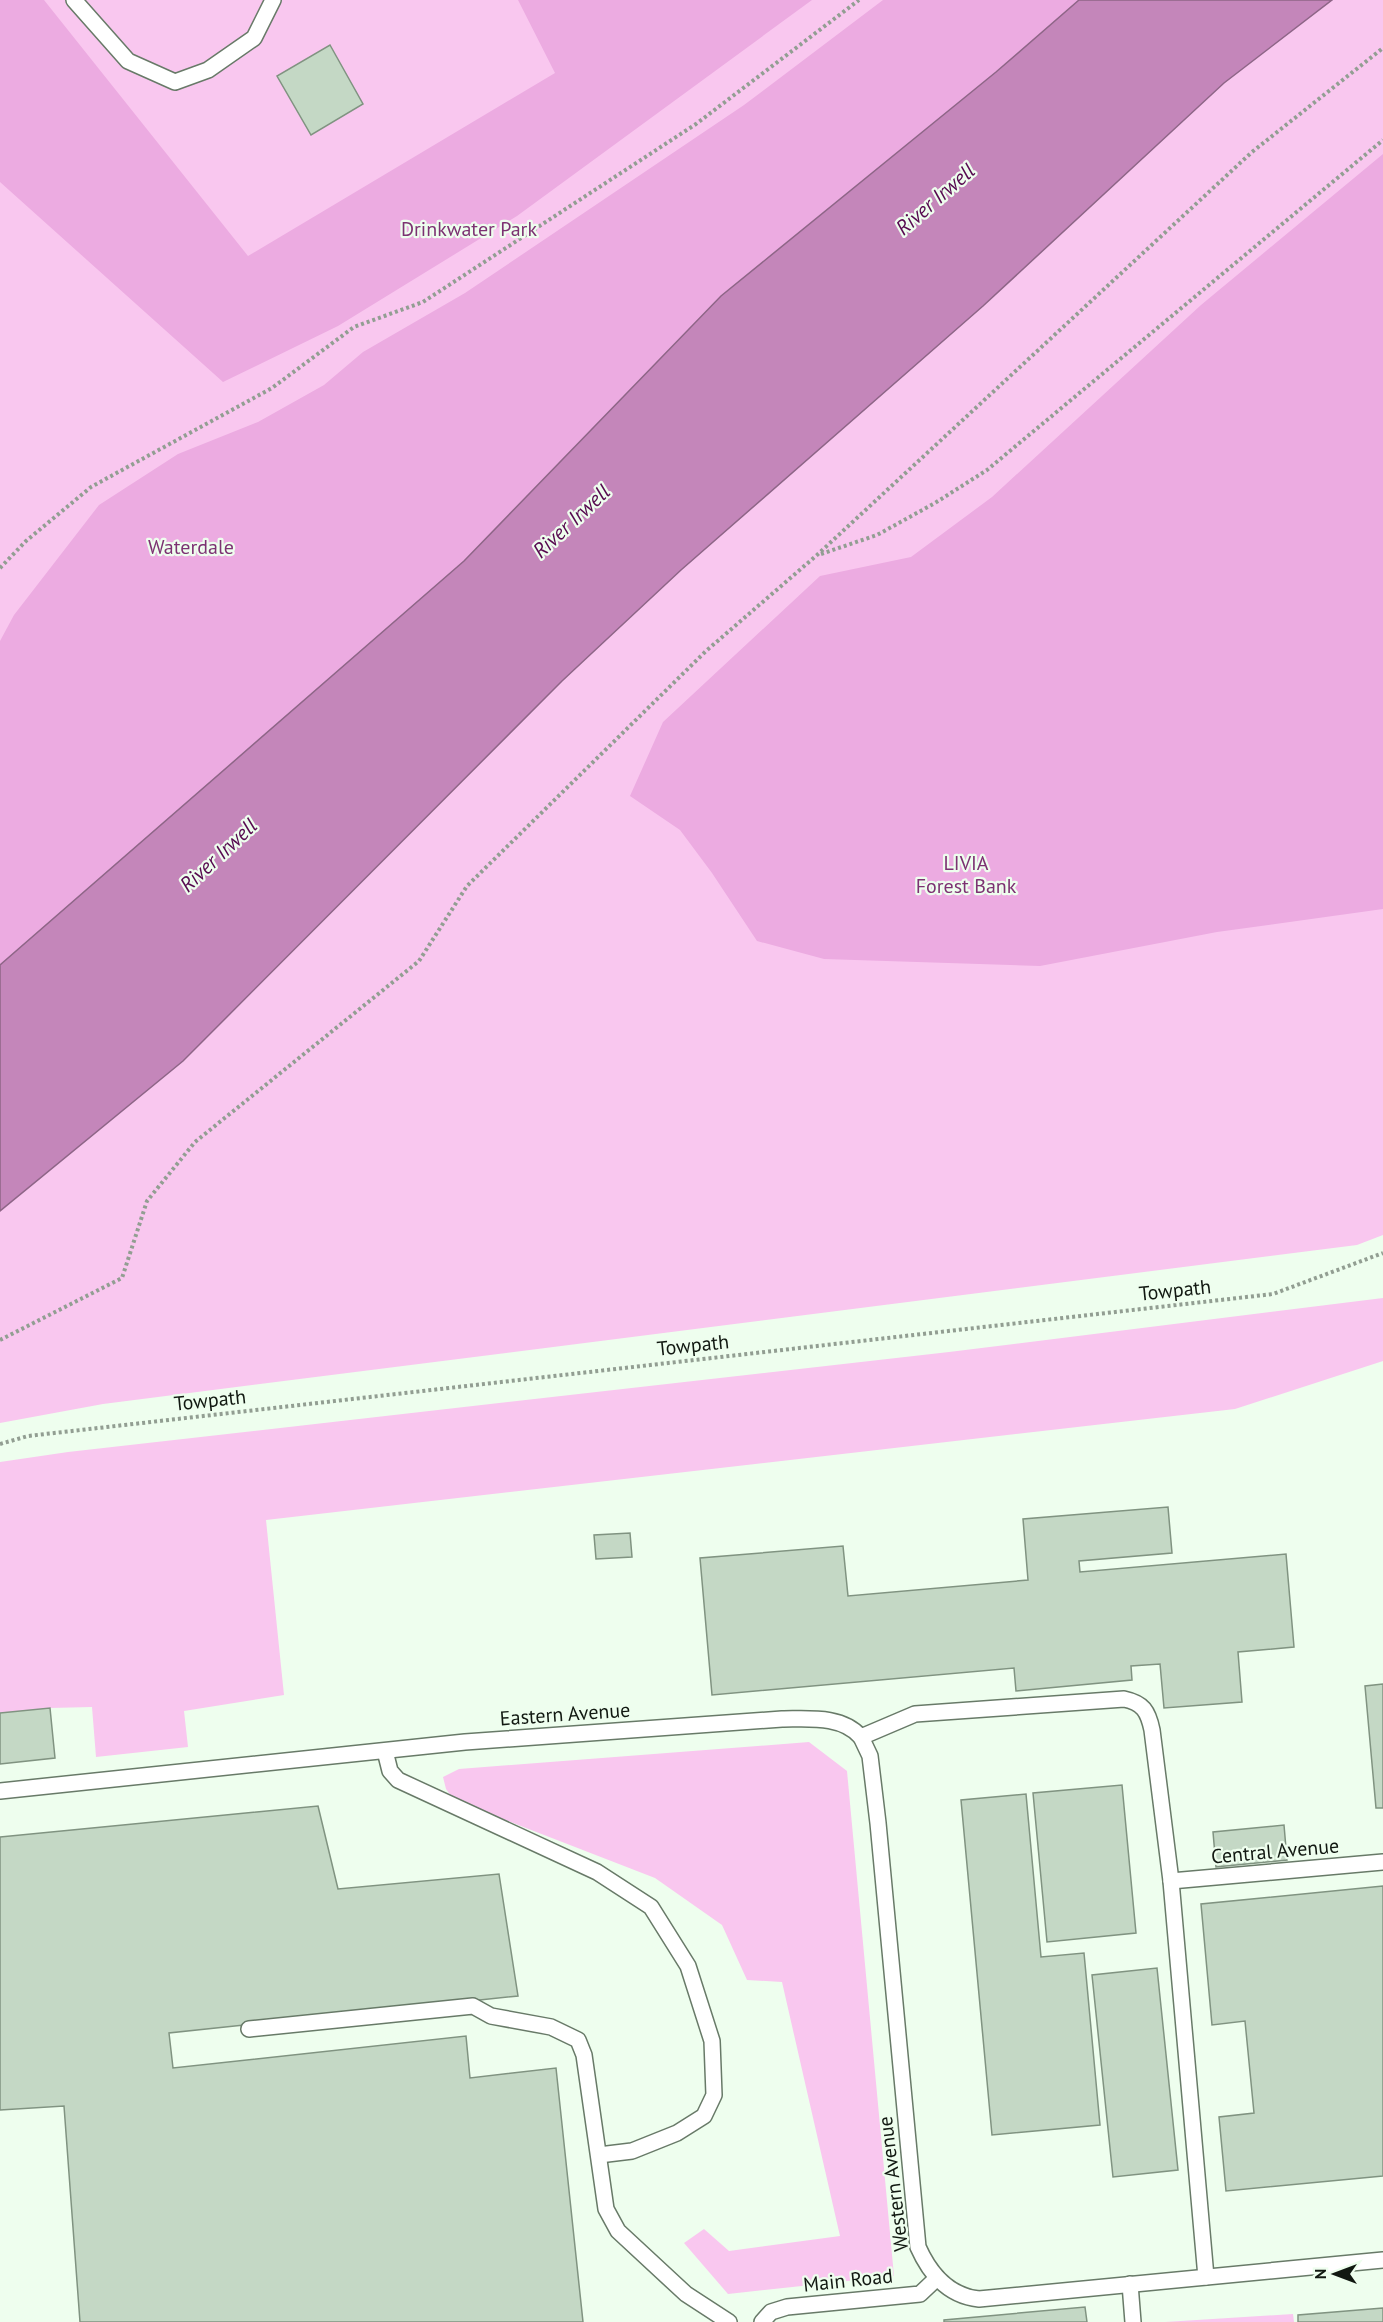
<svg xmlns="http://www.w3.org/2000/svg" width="1383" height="2322" font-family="'PT Sans',sans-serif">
<rect width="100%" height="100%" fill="#eefeee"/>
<g fill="#f9c7ef">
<polygon points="0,0 1079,0 721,296 0,965"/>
<polygon points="1332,0 1383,0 1383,1235 1357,1245 103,1404 0,1423 0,1211 183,1061 562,681 681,570 983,306 1224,83"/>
<polygon points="1383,1298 1383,1361 1235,1409 266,1520 284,1695 184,1711 188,1747 96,1757 92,1707 50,1708 0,1713 0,1462 68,1452 949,1352"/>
<polygon points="809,1742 847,1771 894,2276 728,2294 684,2243 704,2229 729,2251 840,2236 782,1982 747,1980 722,1925 655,1878 454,1800 446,1789 443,1777 459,1769"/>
<polygon points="1293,2314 1294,2322 1165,2322"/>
</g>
<g fill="#ecabe1">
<polygon points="0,0 44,0 248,256 555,73 518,0 812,0 517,216 338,326 223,382 0,182"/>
<polygon points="883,0 1079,0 996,72 721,296 464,561 0,965 0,641 14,615 99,505 178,454 258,422 324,385 363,352 465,293 744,105"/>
<polygon points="1383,154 1383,909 1217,932 1040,966 824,959 757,941 712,873 680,830 630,796 663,722 820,576 911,557 992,497 1201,305"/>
</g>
<polygon fill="#c486ba" stroke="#8e6587" stroke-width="1.5" points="1079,0 1332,0 1224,83 983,306 681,570 562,681 183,1061 0,1211 0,965 464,561 721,296 996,72"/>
<g fill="#c4d8c5" stroke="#809381" stroke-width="1.5">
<polygon points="330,45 363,104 311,135 277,76"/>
<polygon points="1168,1507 1172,1553 1079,1561 1080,1572 1286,1554 1294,1647 1238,1652 1242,1702 1164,1708 1160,1664 1131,1666 1132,1680 1016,1691 1014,1668 712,1695 700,1558 843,1546 848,1596 1028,1580 1023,1519"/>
<polygon points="630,1533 632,1557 596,1559 594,1535"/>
<polygon points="1383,1684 1383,1808 1376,1808 1365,1686"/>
<polygon points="50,1708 55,1758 0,1764 0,1713"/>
<polygon points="1122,1785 1136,1933 1047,1942 1033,1793"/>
<polygon points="1026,1794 1041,1957 1084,1953 1100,2125 992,2135 961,1800"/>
<polygon points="318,1806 338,1889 499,1874 518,1996 169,2033 173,2068 466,2036 470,2078 556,2068 583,2322 80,2322 64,2106 0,2110 0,1837"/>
<polygon points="1284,1825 1287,1860 1216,1867 1213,1832"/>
<polygon points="1383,1886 1383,2176 1226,2191 1219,2117 1254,2113 1245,2021 1212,2025 1201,1904"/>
<polygon points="1157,1968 1178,2170 1113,2177 1092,1975"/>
<polygon points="1085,2307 1087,2322 944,2322 944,2320"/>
<polygon points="1383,2308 1383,2322 1298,2322 1298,2315"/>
</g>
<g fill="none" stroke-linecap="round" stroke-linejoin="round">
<g stroke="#687a68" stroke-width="18">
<g id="lane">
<polyline points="74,0 128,61 175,82 208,70 254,38 273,0"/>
<path d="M 861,1737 L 870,1756 L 878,1823 L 918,2247 C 930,2274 949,2296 979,2299 L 1383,2260"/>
<polyline points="385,1751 390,1771 398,1780 597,1872 651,1907 688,1966 712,2041 714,2095 704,2116 677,2133 632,2151 599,2155"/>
<path d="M 0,1791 L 465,1742 L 782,1719 C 808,1719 842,1715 861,1737 L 915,1714 L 1124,1699 C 1143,1703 1148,1711 1152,1730 L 1171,1881 L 1206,2277"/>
<polyline points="1171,1881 1383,1862"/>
<polyline points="249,2029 473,2006 491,2016 551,2027 578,2040 584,2055 606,2209 618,2231 686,2294 729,2322"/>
<polyline points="1130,2284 1133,2322"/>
<polyline points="762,2322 771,2312 787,2307 920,2294 937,2278"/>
</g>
</g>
<g stroke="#929e92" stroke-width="4" stroke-dasharray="3 3" stroke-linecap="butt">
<polyline points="821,554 877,535 935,503 987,470 1383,140"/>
<polyline points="0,568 26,541 91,487 272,388 354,327 423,302 696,124 859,0"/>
<polyline points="0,1340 122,1278 147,1201 195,1142 419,961 467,886 706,651 817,555 1252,152 1383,48"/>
<polyline points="0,1444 28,1436 1273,1294 1383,1253"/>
</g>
<use href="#lane" stroke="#fff" stroke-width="15"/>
</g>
<g text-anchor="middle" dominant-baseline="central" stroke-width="4.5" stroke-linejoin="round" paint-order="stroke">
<g font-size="20" fill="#7c3172" stroke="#eefeee">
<text x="469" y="229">Drinkwater Park</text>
<text x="191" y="547">Waterdale</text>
<text x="966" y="863">LIVIA<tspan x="966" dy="23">Forest Bank</tspan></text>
</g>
<g font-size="20" fill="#111811" stroke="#eefeee">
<text transform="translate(1175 1290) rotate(-6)">Towpath</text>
<text transform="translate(693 1345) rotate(-6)">Towpath</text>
<text transform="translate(210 1400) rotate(-6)">Towpath</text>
<text transform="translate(565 1714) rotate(-4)">Eastern Avenue</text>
<text transform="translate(1275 1851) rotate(-5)">Central Avenue</text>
<text transform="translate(893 2184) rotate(-97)">Western Avenue</text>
<text transform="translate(848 2280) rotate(-6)">Main Road</text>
</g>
<g font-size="21" font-style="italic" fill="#56094f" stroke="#eefeee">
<text transform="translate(935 199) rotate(-41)">River Irwell</text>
<text transform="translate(571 521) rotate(-43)">River Irwell</text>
<text transform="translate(218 855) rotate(-43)">River Irwell</text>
</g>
</g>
<g transform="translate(1335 2274) rotate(270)" stroke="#eefeee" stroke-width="4.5" paint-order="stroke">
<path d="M0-4.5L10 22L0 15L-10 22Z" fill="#111811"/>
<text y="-9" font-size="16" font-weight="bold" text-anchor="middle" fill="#111811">N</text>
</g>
</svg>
